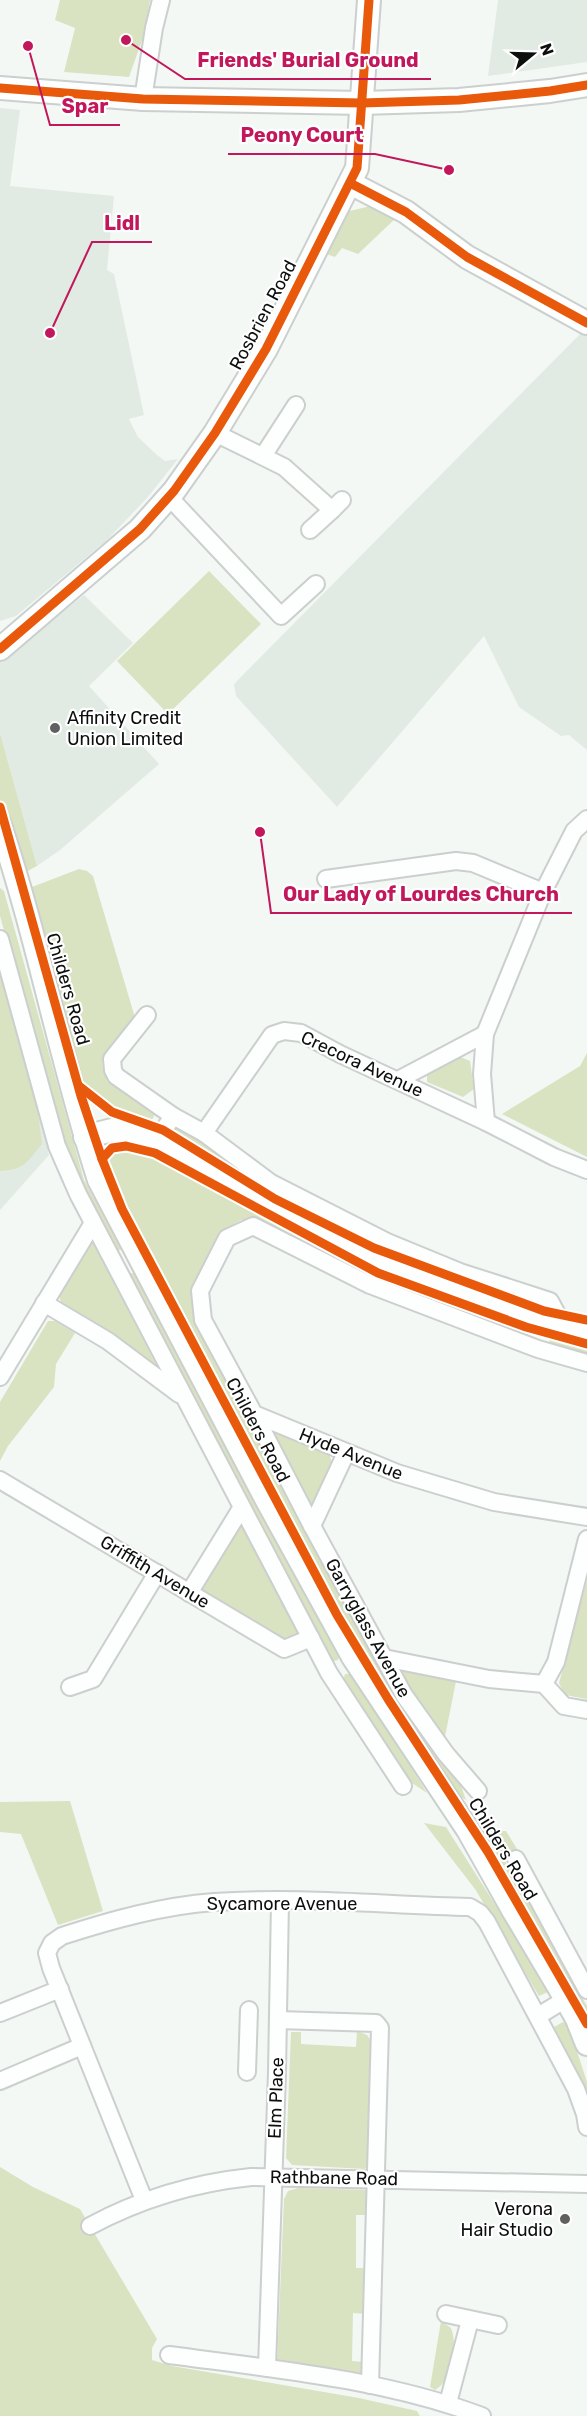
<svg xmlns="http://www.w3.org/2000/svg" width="587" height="2416" font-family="Rubik,sans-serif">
<rect width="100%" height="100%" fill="#f3f8f5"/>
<g fill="#e1ebe4">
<polygon points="498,0 587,0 587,62 488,76"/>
<polygon points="0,108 20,110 10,186 114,196 107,270 114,274 144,415 129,419 138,437 157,455 165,461 178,459 147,498 107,540 16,616 0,621"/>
<polygon points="584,330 587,331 587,750 569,735 561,736 519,707 484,636 337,807 236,696 234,684"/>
<polygon points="84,595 133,643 89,686 159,764 60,850 37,866 0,733 0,662"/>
<polygon points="0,969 49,1155 0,1210"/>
</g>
<g fill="#d9e3c1">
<polygon points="60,0 150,0 144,35 129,77 64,72 75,28 55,20"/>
<polygon points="371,206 398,216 358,254 342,248 335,257 323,253 345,212"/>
<polygon points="209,571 261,624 168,714 117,661"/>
<polygon points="0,733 37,866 22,874 0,802"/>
<polygon points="79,869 87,871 93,876 136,1021 102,1063 107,1081 156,1112 150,1124 116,1119 86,1098 35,920 32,887"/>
<polygon points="0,888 4,891 84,1180 122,1249 114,1253 64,1149 0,916"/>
<path d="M 0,969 L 38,1112 L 42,1144 C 27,1162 24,1170 0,1171 Z"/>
<polygon points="587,1053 587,1157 502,1114 580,1066"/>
<polygon points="458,1056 470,1061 474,1089 463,1097 427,1082 427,1074"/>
<polygon points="173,1128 180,1128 277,1193 375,1241 374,1248 173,1136"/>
<polygon points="122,1147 153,1152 368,1270 366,1275 257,1221 241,1220 220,1232 193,1292 195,1322 265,1451 458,1777 466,1800 450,1791 344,1619 111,1180 105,1158 111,1151"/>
<polygon points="93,1243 159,1370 61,1302 59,1296 86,1247"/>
<polygon points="129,1273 134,1273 340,1654 338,1660 330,1662 127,1278"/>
<polygon points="381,1276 529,1332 527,1339 380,1284"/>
<polygon points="48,1321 55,1321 75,1333 56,1364 54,1387 8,1446 0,1461 0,1402"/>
<polygon points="554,1338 587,1347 587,1356 551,1346 549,1340"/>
<polygon points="272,1428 329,1453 332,1463 315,1507 306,1505 270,1436"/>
<polygon points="243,1525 300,1637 281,1642 203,1595 202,1581 237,1527"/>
<polygon points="587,1580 587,1699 565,1695 559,1683"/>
<polygon points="399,1665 457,1676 444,1742 397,1672"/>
<polygon points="345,1674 353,1674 427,1793 406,1779 342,1684"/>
<polygon points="70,1801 103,1911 58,1925 21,1834 0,1832 0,1802"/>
<polygon points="424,1823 446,1827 550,1991 539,1996 475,1889"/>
<polygon points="482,1831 506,1831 517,1849 506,1863 587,2006 587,2014 497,1863"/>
<polygon points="563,2022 569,2027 587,2082 587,2091 554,2027"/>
<polygon points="357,2031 367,2035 373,2044 369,2164 365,2169 292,2165 286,2158 291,2032 301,2032 301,2044 356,2047"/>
<polygon points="0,2167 33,2187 80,2209 157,2339 152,2348 152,2360 172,2366 359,2398 417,2411 420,2416 0,2416"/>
<polygon points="298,2188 369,2190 368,2215 356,2215 356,2268 367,2268 366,2314 353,2313 352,2361 365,2362 362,2377 277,2364 284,2199 288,2191"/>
<path d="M 441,2321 L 451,2328 C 458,2346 453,2380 435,2390 L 430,2387 Z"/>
</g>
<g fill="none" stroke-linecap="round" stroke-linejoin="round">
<g stroke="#cbcfcd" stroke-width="20">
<g id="street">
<polyline points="143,99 154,28 161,0"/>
<polyline points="215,433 284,467 332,510 342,500"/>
<polyline points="263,456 296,405"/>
<polyline points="169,497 281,616 316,584"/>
<polyline points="310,530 332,510"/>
<polyline points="326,879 456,861 473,863 543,892"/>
<polyline points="0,939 57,1146 78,1194 329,1673 403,1786"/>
<polyline points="147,1015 112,1059 113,1070 116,1076 173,1116"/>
<polyline points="398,1080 485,1034"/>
<polyline points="486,1122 482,1074 485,1034 543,892 574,831 587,819"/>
<polyline points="204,1133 271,1183 387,1242 460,1272 550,1301 564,1327"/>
<polyline points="157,1140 173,1116 204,1133 272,1035 284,1031 301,1033 340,1054 486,1122 554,1157 587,1170"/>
<polyline points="44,1303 108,1341 179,1394"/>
<polyline points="587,1363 538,1349 370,1285 253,1226 227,1238 200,1291 203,1320 254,1414 397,1473 494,1502 587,1517"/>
<polyline points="0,1377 93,1223"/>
<polyline points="254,1414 312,1526"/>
<polyline points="346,1453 312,1526 404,1695 446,1754 478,1791"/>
<polyline points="0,1480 284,1649 311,1638"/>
<polyline points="189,1593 242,1507"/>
<polyline points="384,1658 489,1679 544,1684 556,1662 587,1539"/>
<polyline points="544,1684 564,1706 587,1710"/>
<polyline points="70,1687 93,1679 157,1573"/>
<polyline points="516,1859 587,1990"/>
<polyline points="0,2013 60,1989"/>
<polyline points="538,2016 566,1999"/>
<polyline points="278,2020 376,2023 380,2028 370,2385"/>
<polyline points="247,2072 249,2010"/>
<polyline points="0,2081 82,2046"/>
<path d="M 144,2200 L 51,1968 L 47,1953 L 52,1943 L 62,1936 C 112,1920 161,1906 214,1902 C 298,1896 385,1905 470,1907 L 480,1913 L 487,1922 L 576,2089 L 585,2114 L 587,2127"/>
<path d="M 90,2226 C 142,2198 193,2183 251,2177 L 587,2184"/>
<polyline points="446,2314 498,2325"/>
<path d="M 169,2355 C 274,2369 383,2379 482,2416"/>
<polyline points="267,2368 277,2072 280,1901"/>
<polyline points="448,2403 470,2320"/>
</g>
</g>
<g stroke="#cbcfcd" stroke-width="26">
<g id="secondary">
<polyline points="0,88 143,99 362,103 459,100 550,91 587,85"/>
<polyline points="350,183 406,212 467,257 587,323"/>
<polyline points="0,649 140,529 174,491 215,433 266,349 357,168 369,0"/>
<path d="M 0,825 C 39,942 61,1063 99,1180 L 264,1495 L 353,1657 L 468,1830 L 513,1910 L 566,1999 L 577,2019 L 587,2044"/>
<polyline points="85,1137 112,1130 157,1140 378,1262 545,1323 587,1333"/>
</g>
</g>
<use href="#street" stroke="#fdfefe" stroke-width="16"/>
<use href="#secondary" stroke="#fdfefe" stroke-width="22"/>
<g stroke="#fff" stroke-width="13">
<g id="cycleway">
<polyline points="0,88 143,99 362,103 459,100 550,91 587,85"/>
<polyline points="350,183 406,212 467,257 587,323"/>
<polyline points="0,649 140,529 174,491 215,433 266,349 357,168 369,0"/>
<polyline points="0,807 81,1096 102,1159 122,1209 337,1615 388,1699 488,1852 587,2024"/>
<polyline points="79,1086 112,1112 163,1130 275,1199 374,1248 544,1311 587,1320"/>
<polyline points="102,1159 112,1148 126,1146 155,1153 378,1273 526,1327 587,1344"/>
</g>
</g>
<use href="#cycleway" stroke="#e8590c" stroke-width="9"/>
</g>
<g fill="#5e615f" stroke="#fff" stroke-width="2">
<circle cx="55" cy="728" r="6"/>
<circle cx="565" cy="2219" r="6"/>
</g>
<g text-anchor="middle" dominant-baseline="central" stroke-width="4.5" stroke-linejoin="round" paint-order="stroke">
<g font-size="18" fill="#0d0f0e" stroke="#fff">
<text transform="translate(263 315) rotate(-62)">Rosbrien Road</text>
<text transform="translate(68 989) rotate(74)">Childers Road</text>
<text transform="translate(362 1064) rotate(25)">Crecora Avenue</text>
<text transform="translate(258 1430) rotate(62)">Childers Road</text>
<text transform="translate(351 1454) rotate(22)">Hyde Avenue</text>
<text transform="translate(155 1572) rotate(31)">Griffith Avenue</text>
<text transform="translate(368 1628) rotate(61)">Garryglass Avenue</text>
<text transform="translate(503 1849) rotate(59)">Childers Road</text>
<text x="282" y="1904">Sycamore Avenue</text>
<text transform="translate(276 2098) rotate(-88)">Elm Place</text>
<text transform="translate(334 2178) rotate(1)">Rathbane Road</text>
</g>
<g font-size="18" fill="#0d0f0e" stroke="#fff" text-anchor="start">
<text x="67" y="718">Affinity Credit<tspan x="67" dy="21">Union Limited</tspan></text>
<text x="553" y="2209" text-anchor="end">Verona<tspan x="553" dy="21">Hair Studio</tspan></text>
</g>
</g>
<path fill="none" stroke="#c2185b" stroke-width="2" d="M126 40L185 79H431M28 46L50 125H120M449 170L375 154H228M50 333L92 242H152M260 832L271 913H572"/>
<g fill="#c2185b" stroke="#fff" stroke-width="2">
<circle cx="126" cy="40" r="6"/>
<circle cx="28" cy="46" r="6"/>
<circle cx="449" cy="170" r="6"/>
<circle cx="50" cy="333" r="6"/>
<circle cx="260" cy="832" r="6"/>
</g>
<g font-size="20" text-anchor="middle" font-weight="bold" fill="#c2185b" stroke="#fff" stroke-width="4.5" stroke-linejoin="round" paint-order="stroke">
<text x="308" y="67">Friends' Burial Ground</text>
<text x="85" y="113">Spar</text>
<text x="302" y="142">Peony Court</text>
<text x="122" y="230">Lidl</text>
<text x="421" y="901">Our Lady of Lourdes Church</text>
</g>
<g transform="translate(533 54) rotate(71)" stroke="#ffffff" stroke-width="4.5" paint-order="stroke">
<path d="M0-4.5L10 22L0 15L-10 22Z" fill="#0d0f0e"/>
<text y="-9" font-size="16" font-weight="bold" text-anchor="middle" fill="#0d0f0e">N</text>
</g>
</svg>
